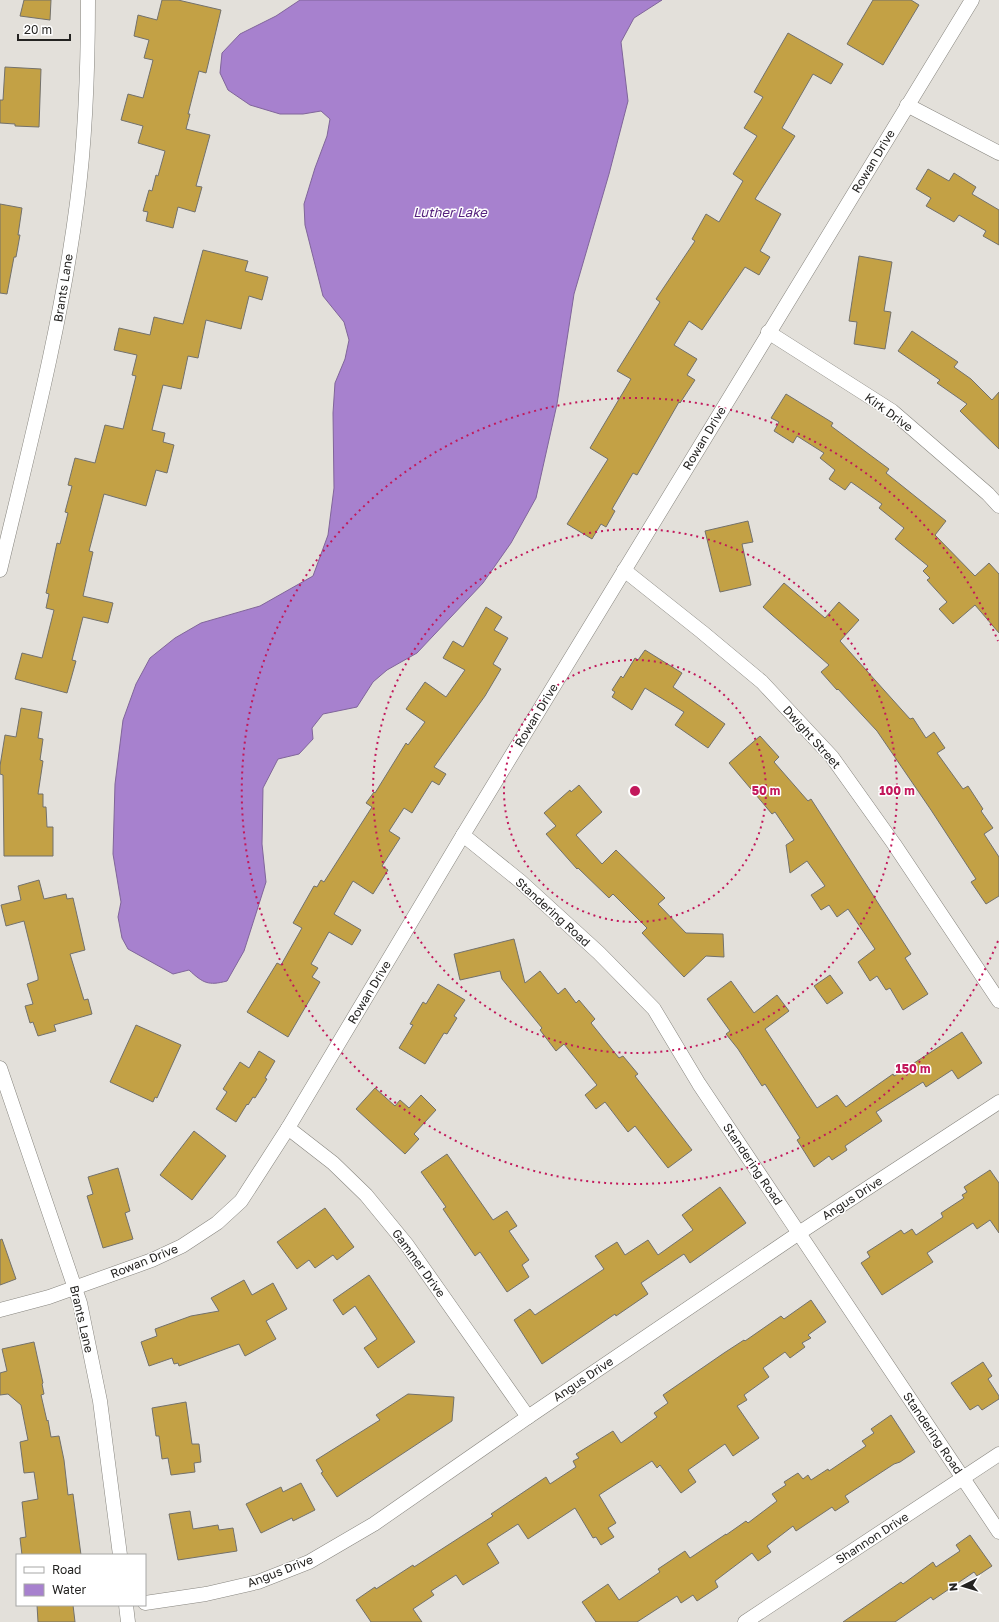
<svg xmlns="http://www.w3.org/2000/svg" width="999" height="1622" font-family="'Golos Text',sans-serif">
<rect width="100%" height="100%" fill="#e3e0da"/>
<path fill="#a781ce" stroke="#80659a" d="M 300,0 L 662,0 L 634,18 L 621,42 L 628,101 L 609,174 L 574,294 L 557,404 L 536,498 L 511,543 L 483,583 L 417,653 L 387,670 L 373,682 L 357,707 L 323,714 L 312,728 L 313,739 L 299,754 L 278,759 L 263,788 L 262,844 L 266,882 L 244,951 L 227,981 C 208,986 203,983 189,970 L 173,974 L 128,949 L 122,938 L 118,917 L 121,902 L 113,854 L 115,784 L 123,720 L 136,684 L 150,658 L 175,638 L 201,623 L 260,606 L 313,576 L 328,535 L 334,488 L 333,413 L 335,383 L 345,359 L 349,340 L 344,322 L 323,296 L 305,225 L 304,204 L 315,168 L 327,136 L 330,119 L 321,111 L 303,114 L 280,114 L 250,105 L 228,90 L 220,73 L 222,53 L 240,34 L 276,16 Z"/>
<g fill="#c3a145" stroke="#73716b">
<polygon points="24,0 51,0 50,20 20,16"/>
<polygon points="162,0 178,0 221,10 206,73 199,71 188,114 190,114 186,129 210,135 196,186 202,187 195,212 178,207 173,228 146,221 148,212 143,211 149,190 152,191 156,175 158,176 165,151 138,143 143,126 121,120 128,94 143,98 153,60 144,58 149,40 134,36 138,15 157,20"/>
<polygon points="873,0 911,0 919,5 883,65 847,44"/>
<polygon points="788,33 843,64 831,84 813,74 782,128 795,136 755,199 781,214 760,251 770,257 759,275 745,267 702,330 689,321 674,345 697,359 687,375 695,380 680,403 679,402 637,475 633,473 612,509 615,511 606,527 601,524 592,539 567,524 608,459 590,448 631,379 617,371 660,302 656,299 695,241 692,239 706,214 719,222 743,181 733,174 757,136 744,128 763,97 754,92"/>
<polygon points="5,67 41,69 39,127 15,126 15,124 0,123 0,100 3,100"/>
<polygon points="928,169 949,181 954,173 976,187 972,194 999,210 999,245 983,236 986,231 959,215 954,222 926,206 931,198 916,189"/>
<polygon points="0,204 22,208 18,235 20,235 16,257 14,257 7,294 0,293"/>
<polygon points="203,250 248,261 245,271 268,277 262,300 249,296 241,329 206,320 198,358 188,356 181,389 163,385 152,430 165,433 163,442 174,445 167,473 156,470 146,506 104,494 89,551 93,552 83,596 113,603 108,623 83,617 72,660 76,661 67,693 15,679 22,653 42,658 54,610 46,608 49,594 46,593 57,543 60,544 68,513 65,512 72,486 68,485 75,458 95,463 105,425 123,429 136,376 132,375 137,355 114,350 119,328 150,335 154,317 183,324"/>
<polygon points="859,256 892,262 884,311 891,312 885,349 854,344 857,322 849,321"/>
<polygon points="912,331 958,362 954,367 971,379 992,400 999,392 999,449 960,411 967,404 937,383 940,380 898,351"/>
<polygon points="786,394 833,423 831,426 889,469 886,473 946,521 935,535 975,576 989,563 999,574 999,633 975,605 953,624 939,609 947,602 927,580 930,578 923,571 928,566 895,539 904,528 879,508 882,504 851,482 845,490 829,479 835,470 820,458 824,453 797,436 793,443 774,431 779,422 771,418"/>
<polygon points="748,521 753,542 742,544 751,585 720,592 705,531"/>
<polygon points="784,583 825,618 839,602 859,620 840,641 910,719 913,718 926,738 934,732 945,748 937,753 963,789 968,786 983,809 981,811 993,828 984,834 999,857 999,896 986,904 971,882 976,879 931,810 877,731 838,689 837,690 821,672 829,665 763,607"/>
<polygon points="486,607 502,617 494,630 508,638 493,664 501,669 485,696 434,767 446,774 439,785 432,781 412,813 404,808 389,831 400,838 382,866 388,870 373,894 353,881 334,914 361,930 352,945 329,932 311,964 318,968 312,977 320,982 288,1037 247,1012 277,963 281,965 302,928 293,923 314,886 317,887 321,880 324,882 372,807 366,803 374,792 375,793 406,743 408,745 425,722 406,709 425,682 446,697 465,670 443,658 453,641 463,647"/>
<polygon points="645,650 682,673 673,687 725,724 708,748 675,725 684,712 645,688 632,710 612,697 615,692 612,690 621,676 623,678 635,658 638,660"/>
<polygon points="21,708 42,712 38,738 43,739 40,760 43,761 38,794 43,794 43,807 46,807 47,827 53,827 53,856 4,856 3,775 0,774 0,766 5,735 16,737"/>
<polygon points="760,736 779,757 774,762 808,801 811,799 911,954 905,958 928,994 903,1010 890,988 886,990 877,976 870,981 858,962 875,949 848,909 837,917 829,905 821,910 811,895 825,886 807,861 790,873 786,845 794,840 775,812 772,814 729,763"/>
<polygon points="579,785 602,812 576,835 602,864 616,850 665,898 658,904 686,933 723,934 724,957 706,956 684,977 642,933 647,928 613,894 609,898 578,868 577,869 546,834 556,826 544,813 570,790 571,792"/>
<polygon points="39,880 44,899 66,894 67,899 73,898 85,950 70,954 84,1000 88,999 92,1014 54,1025 56,1031 38,1036 33,1022 30,1023 25,1006 33,1004 27,984 38,980 38,977 24,921 6,926 1,905 21,900 18,886"/>
<polygon points="514,939 525,983 540,971 558,994 565,988 576,1003 579,1000 595,1019 591,1023 619,1058 623,1056 638,1074 635,1076 692,1150 668,1168 635,1126 628,1132 605,1102 596,1109 585,1095 597,1085 564,1044 556,1051 540,1030 542,1028 502,979 500,971 460,980 454,954"/>
<polygon points="830,975 843,993 827,1004 814,986"/>
<polygon points="731,981 754,1013 777,995 789,1011 765,1029 817,1108 837,1095 846,1107 893,1074 894,1076 962,1032 982,1063 958,1079 952,1070 926,1087 923,1082 876,1112 882,1121 845,1146 847,1150 832,1160 829,1156 814,1167 797,1140 800,1138 791,1124 765,1084 762,1086 738,1049 726,1034 730,1031 707,999"/>
<polygon points="438,984 465,1000 454,1016 457,1018 447,1034 444,1033 425,1064 399,1048 413,1025 410,1024 423,1002 426,1004"/>
<polygon points="136,1025 181,1045 157,1098 155,1097 153,1102 110,1082"/>
<polygon points="259,1051 275,1061 265,1078 267,1079 255,1098 253,1097 248,1105 247,1104 236,1122 216,1109 227,1092 223,1089 240,1062 249,1068"/>
<polygon points="375,1088 395,1106 400,1100 409,1108 421,1095 436,1110 414,1134 419,1139 405,1154 356,1109"/>
<polygon points="194,1131 226,1156 192,1200 160,1175"/>
<polygon points="447,1154 493,1220 507,1211 517,1226 509,1231 529,1260 522,1265 529,1277 507,1292 480,1252 475,1256 443,1209 446,1207 421,1172"/>
<polygon points="118,1168 130,1211 125,1213 133,1239 103,1248 87,1196 93,1194 88,1177"/>
<polygon points="990,1170 999,1183 999,1233 990,1220 977,1229 973,1223 927,1253 933,1262 882,1295 861,1263 870,1257 867,1252 901,1230 904,1234 912,1229 916,1235 943,1217 941,1213 964,1198 962,1195 967,1192 964,1187"/>
<polygon points="720,1187 746,1223 690,1263 684,1254 641,1283 648,1294 616,1316 615,1314 542,1364 514,1320 530,1309 535,1315 604,1269 595,1256 617,1242 625,1255 648,1240 658,1255 693,1230 682,1215"/>
<polygon points="325,1208 354,1247 337,1260 333,1255 315,1268 309,1260 297,1269 277,1242"/>
<polygon points="2,1239 16,1279 0,1285 0,1240"/>
<polygon points="369,1275 415,1342 378,1368 364,1348 377,1339 355,1306 343,1315 333,1300"/>
<polygon points="244,1280 252,1295 273,1283 287,1309 266,1321 276,1339 245,1356 239,1344 179,1366 178,1363 174,1364 172,1358 149,1366 141,1342 157,1336 155,1329 191,1316 219,1311 211,1298"/>
<polygon points="811,1300 826,1322 808,1335 811,1338 802,1343 805,1347 790,1358 785,1352 763,1368 769,1377 744,1395 747,1400 737,1406 759,1438 733,1456 725,1444 688,1470 696,1482 681,1493 660,1465 657,1468 652,1461 599,1495 616,1523 608,1528 614,1537 601,1545 596,1537 593,1538 575,1508 528,1539 518,1524 487,1544 499,1563 463,1585 456,1575 431,1591 434,1595 413,1609 422,1622 371,1622 356,1600 375,1587 376,1589 413,1565 414,1567 493,1516 491,1514 546,1477 550,1484 576,1467 573,1461 579,1458 576,1454 613,1431 621,1443 657,1417 654,1413 668,1403 663,1395 724,1353 744,1340 745,1341 781,1316 784,1319"/>
<polygon points="34,1342 43,1383 42,1384 44,1394 41,1395 47,1421 48,1420 51,1437 59,1436 64,1460 68,1495 73,1494 81,1555 22,1555 20,1538 26,1537 22,1502 38,1499 34,1472 24,1473 20,1442 28,1440 21,1405 8,1394 0,1395 0,1373 7,1371 2,1349"/>
<polygon points="983,1362 992,1376 988,1379 999,1396 999,1399 982,1410 978,1405 970,1410 951,1383"/>
<polygon points="408,1394 454,1397 452,1421 337,1497 321,1473 323,1472 316,1460 380,1420 376,1415"/>
<polygon points="186,1402 192,1444 199,1444 201,1462 194,1463 195,1472 171,1475 168,1458 162,1459 159,1436 156,1436 152,1408"/>
<polygon points="891,1415 915,1452 900,1462 894,1464 845,1496 849,1502 835,1511 832,1507 796,1531 793,1526 767,1546 771,1552 758,1561 752,1553 715,1581 718,1587 697,1601 693,1595 681,1603 677,1596 637,1622 596,1622 582,1602 608,1584 619,1600 660,1572 658,1569 685,1551 690,1558 726,1534 726,1535 746,1521 748,1523 777,1501 772,1494 786,1485 784,1482 798,1473 803,1479 808,1475 811,1480 828,1469 829,1471 866,1446 862,1441 874,1433 871,1429"/>
<polygon points="301,1483 315,1510 293,1521 292,1518 261,1533 246,1504 281,1487 283,1492"/>
<polygon points="190,1511 193,1529 218,1525 219,1530 233,1528 237,1551 178,1560 169,1514"/>
<polygon points="970,1535 992,1566 977,1576 974,1572 933,1600 931,1597 895,1622 843,1622 901,1582 903,1584 933,1562 936,1567 960,1551 956,1545"/>
<polygon points="37,1605 73,1605 75,1622 38,1622"/>
</g>
<g fill="none" stroke-linecap="round" stroke-linejoin="round">
<g stroke="#87857f" stroke-width="15">
<g id="street">
<polyline points="907,105 999,153"/>
<polyline points="768,332 892,411 988,494 999,506"/>
<path d="M 0,570 C 29,448 61,327 77,203 C 86,135 88,68 88,0"/>
<polyline points="624,570 702,632 762,682 832,757 894,844 999,1001"/>
<polyline points="463,835 520,881 599,953 654,1009 699,1084 999,1532"/>
<polyline points="0,1068 80,1303 100,1401 120,1555"/>
<polyline points="288,1128 333,1163 366,1195 407,1245 528,1417"/>
<polyline points="0,1310 49,1297 152,1260 182,1246 217,1223 241,1201 288,1128 463,835 972,0"/>
<polyline points="145,1603 206,1594 258,1582 309,1562 374,1524 528,1417 799,1233 999,1102"/>
<polyline points="126,1605 128,1622"/>
<polyline points="745,1622 999,1454"/>
</g>
</g>
<use href="#street" stroke="#fff" stroke-width="14"/>
</g>
<g fill="none" stroke="#c2185b" stroke-width="2" stroke-dasharray="2 4">
<circle cx="635" cy="791" r="131"/>
<circle cx="635" cy="791" r="262"/>
<path d="M998 941A393 393 0 1 1 998 641"/>
</g>
<g text-anchor="middle" dominant-baseline="central" stroke-width="3" stroke-linejoin="round" paint-order="stroke">
<g font-size="12" fill="#242321" stroke="#fff">
<text transform="translate(873 161) rotate(-59)">Rowan Drive</text>
<text transform="translate(63 288) rotate(-81)">Brants Lane</text>
<text transform="translate(889 412) rotate(36)">Kirk Drive</text>
<text transform="translate(704 438) rotate(-59)">Rowan Drive</text>
<text transform="translate(536 715) rotate(-59)">Rowan Drive</text>
<text transform="translate(812 737) rotate(48)">Dwight Street</text>
<text transform="translate(553 912) rotate(42)">Standering Road</text>
<text transform="translate(369 992) rotate(-59)">Rowan Drive</text>
<text transform="translate(753 1164) rotate(56)">Standering Road</text>
<text transform="translate(852 1198) rotate(-33)">Angus Drive</text>
<text transform="translate(144 1261) rotate(-22)">Rowan Drive</text>
<text transform="translate(419 1263) rotate(54)">Gammer Drive</text>
<text transform="translate(82 1319) rotate(77)">Brants Lane</text>
<text transform="translate(583 1379) rotate(-34)">Angus Drive</text>
<text transform="translate(933 1433) rotate(56)">Standering Road</text>
<text transform="translate(872 1538) rotate(-33)">Shannon Drive</text>
<text transform="translate(280 1571) rotate(-21)">Angus Drive</text>
</g>
<g font-size="13" font-style="italic" fill="#55227d" stroke="#fff">
<text x="450" y="212">Luther Lake</text>
</g>
</g>
<circle cx="635" cy="791" r="6" fill="#c2185b" stroke="#fff" stroke-width="2"/>
<g font-size="12" text-anchor="middle" font-weight="bold" fill="#c2185b" stroke="#fff" stroke-width="3" stroke-linejoin="round" paint-order="stroke">
<text x="766" y="795">50 m</text>
<text x="897" y="795">100 m</text>
<text x="913" y="1073">150 m</text>
</g>
<rect x="16" y="1554" width="130" height="52" fill="#ffffff" stroke="#a7a7a6"/>
<rect x="24" y="1567" width="20" height="6" fill="#ffffff" stroke="#a7a7a6"/>
<text x="52" y="1574" font-size="12" fill="#242321">Road</text>
<rect x="24" y="1584" width="20" height="12" fill="#a781ce" stroke="#a7a7a6"/>
<text x="52" y="1594" font-size="12" fill="#242321">Water</text>
<g transform="translate(963 1586) rotate(265)" stroke="#ffffff" stroke-width="3" paint-order="stroke">
<path d="M0-3L7 15L0 10L-7 15Z" fill="#242321"/>
<text y="-6" font-size="11" font-weight="bold" text-anchor="middle" fill="#242321">N</text>
</g>
<path d="M18 34v6h52v-6" fill="none" stroke="#242321" stroke-width="2"/>
<text x="24" y="34" font-size="12" fill="#242321" stroke="#ffffff" stroke-width="3" paint-order="stroke">20 m</text>
</svg>
